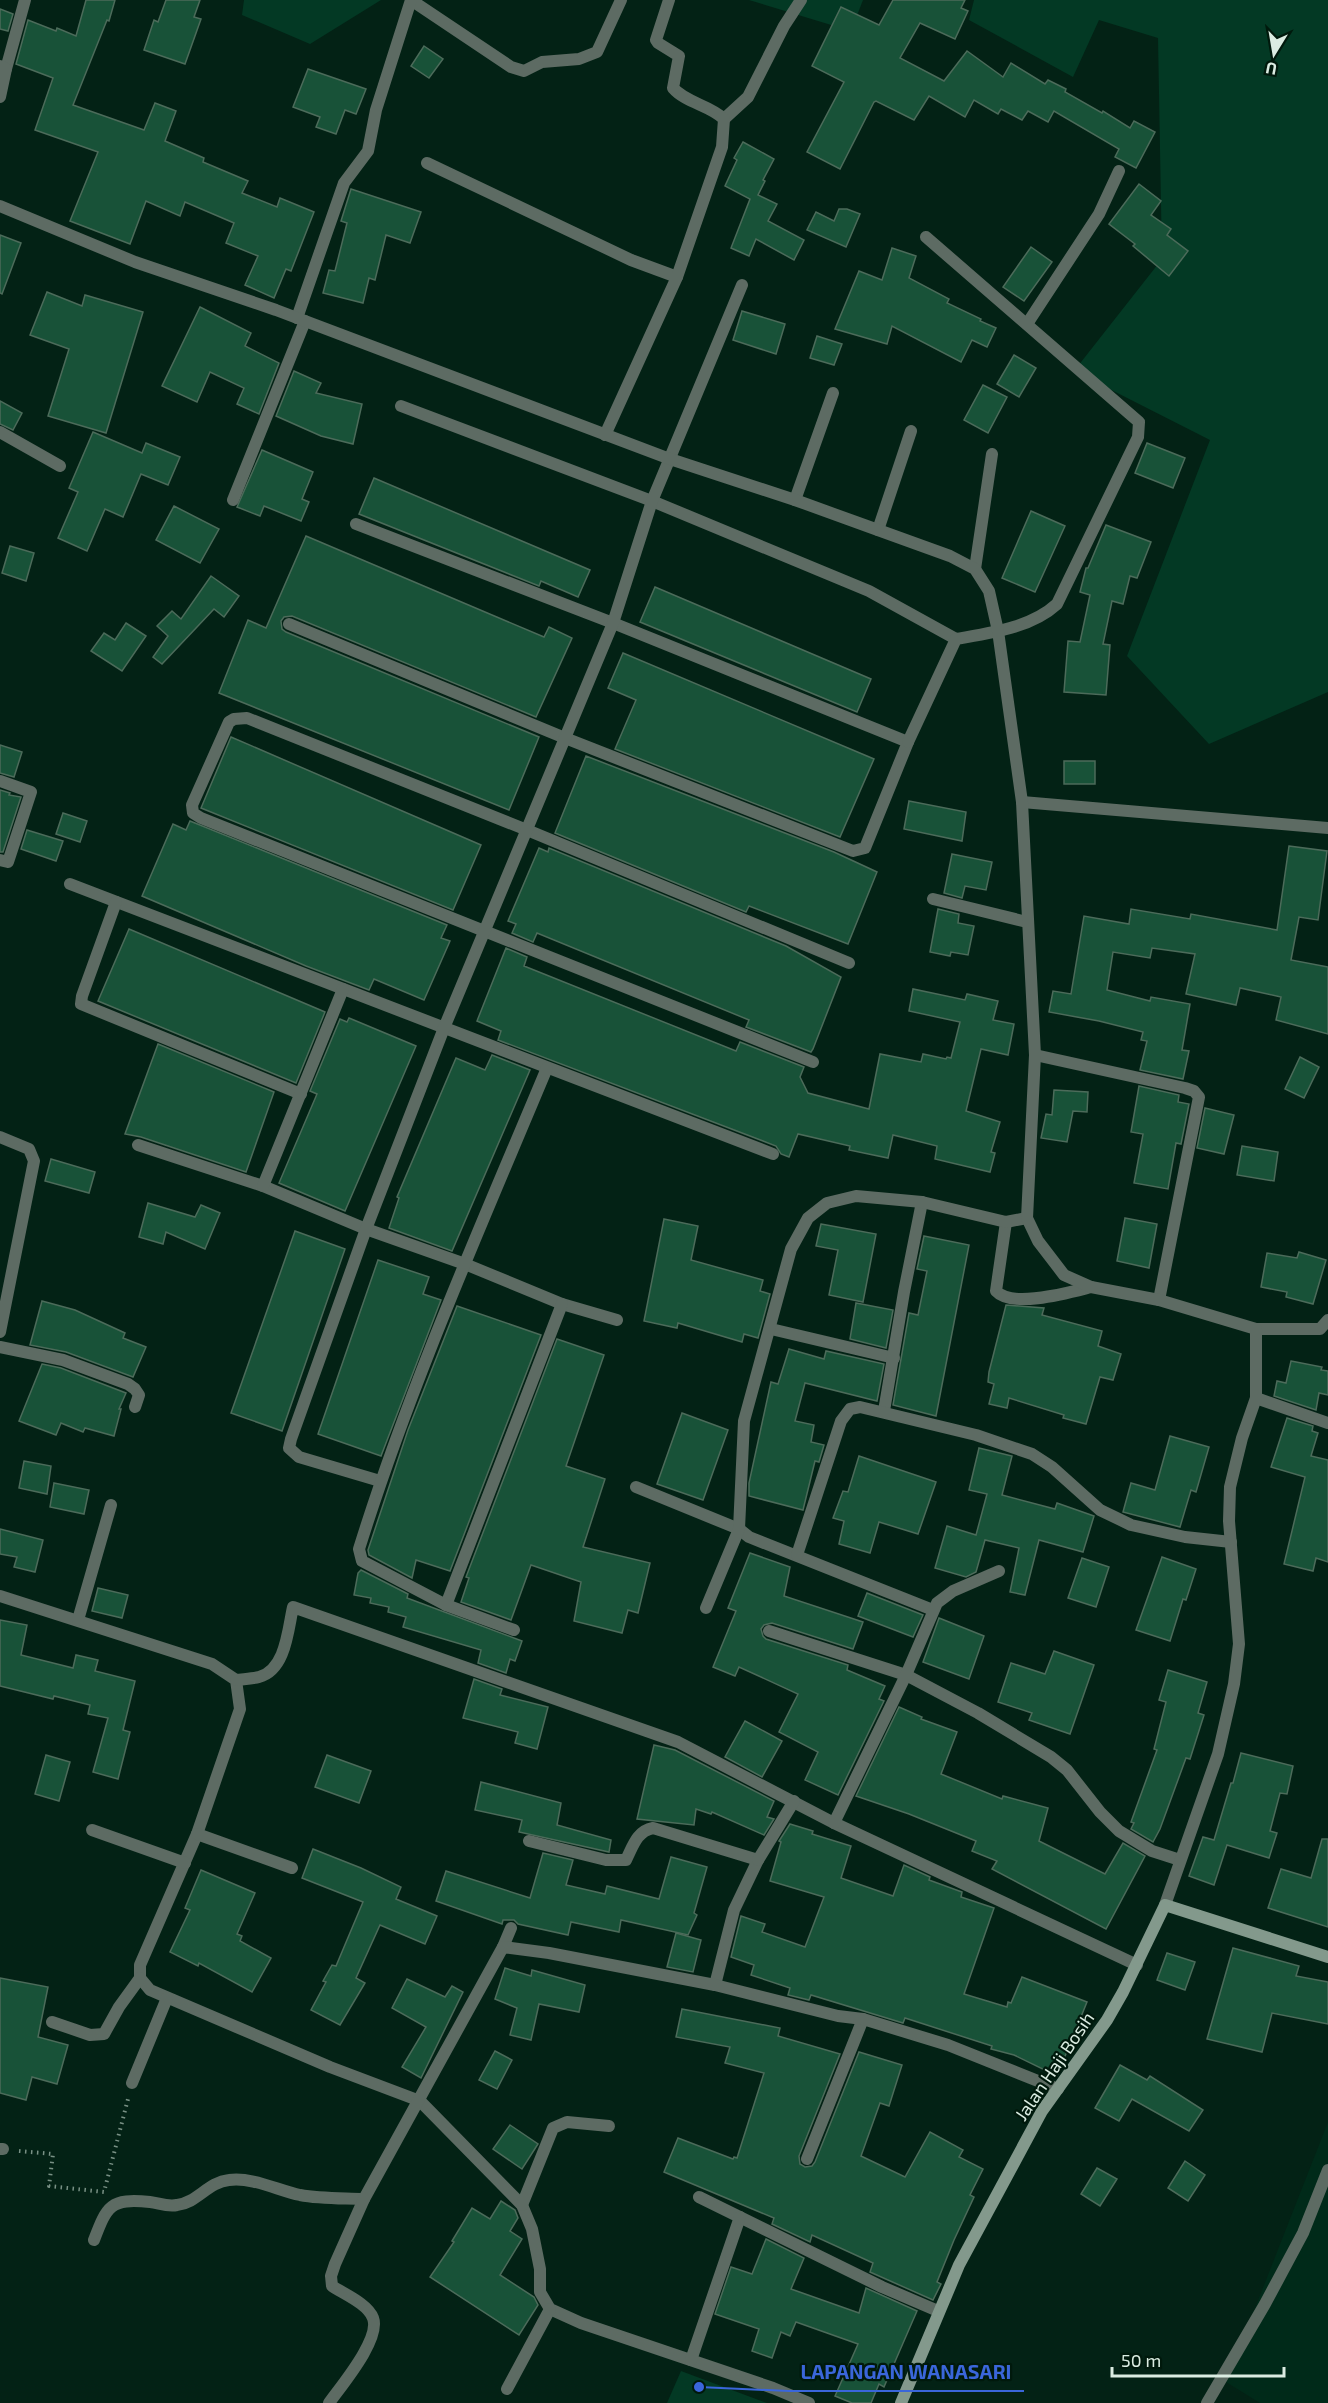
<svg xmlns="http://www.w3.org/2000/svg" width="1328" height="2403" font-family="'Exo 2',sans-serif">
<rect width="100%" height="100%" fill="#032215"/>
<polygon fill="#002a19" points="1328,2122 1328,2403 1260,2403 1226,2382"/>
<g fill="#033924">
<polygon points="244,0 381,0 310,44 242,15"/>
<polygon points="749,0 863,0 851,31"/>
<polygon points="974,0 1328,0 1328,692 1209,744 1127,656 1210,440 1074,371 1162,259 1158,38 1099,20 1073,77 969,20"/>
<polygon points="681,2371 767,2403 667,2403"/>
</g>
<g fill="#185238" stroke="#4c6b5a" stroke-width="1.5">
<polygon points="86,0 115,0 109,21 107,20 73,105 144,130 155,103 176,111 165,141 204,158 203,162 248,181 242,193 277,207 280,198 314,212 291,271 286,269 274,298 245,285 258,256 226,243 234,223 185,202 180,216 146,201 130,244 70,221 98,152 35,130 53,78 16,64 28,20 56,31 57,28 76,36"/>
<polygon points="166,0 200,0 194,17 201,19 185,64 144,50 154,20 158,22"/>
<polygon points="893,0 965,0 961,8 968,11 955,39 920,23 900,58 944,81 967,51 1003,77 1011,63 1045,84 1048,80 1066,89 1065,92 1102,113 1103,111 1130,128 1134,121 1155,132 1136,168 1115,157 1119,149 1054,111 1048,122 1028,111 1022,120 1001,109 998,114 974,100 965,117 929,96 914,120 876,101 874,102 840,169 807,152 844,82 812,66 841,7 879,25"/>
<polygon points="0,9 13,14 8,31 0,29"/>
<polygon points="424,46 443,59 429,78 411,66"/>
<polygon points="308,69 366,89 356,114 345,110 336,134 316,127 320,117 293,107"/>
<polygon points="743,142 774,159 763,180 765,181 758,195 777,204 768,221 804,240 794,260 756,239 749,256 731,248 750,199 725,186 737,160 734,158"/>
<polygon points="1139,184 1161,201 1151,215 1171,229 1167,235 1188,251 1169,276 1133,246 1135,244 1109,224"/>
<polygon points="351,189 421,212 410,243 386,235 375,280 369,278 363,303 323,293 329,270 335,271 347,223 341,221"/>
<polygon points="839,209 847,209 860,214 846,247 807,230 816,212 834,221"/>
<polygon points="0,235 21,243 2,294 0,293"/>
<polygon points="1031,247 1052,262 1024,301 1003,287"/>
<polygon points="892,248 916,256 909,278 949,299 947,303 981,319 980,321 996,328 987,347 972,340 961,362 892,326 887,344 835,329 859,271 882,280"/>
<polygon points="47,292 82,306 85,295 143,312 106,433 48,416 69,349 30,335"/>
<polygon points="200,307 251,333 245,346 279,363 259,414 237,404 244,388 210,372 197,402 162,386"/>
<polygon points="742,311 785,324 776,354 733,340"/>
<polygon points="817,336 842,344 834,365 810,358"/>
<polygon points="1014,355 1036,368 1019,397 997,384"/>
<polygon points="294,371 321,383 316,393 362,404 353,444 321,436 276,416"/>
<polygon points="983,385 1007,397 988,433 964,420"/>
<polygon points="0,401 22,413 13,430 0,424"/>
<polygon points="93,432 142,453 146,443 180,457 168,485 141,474 123,517 105,509 87,551 58,538 78,492 69,488"/>
<polygon points="1147,443 1185,458 1173,488 1135,473"/>
<polygon points="262,450 313,472 302,499 309,502 301,521 264,506 260,516 237,507"/>
<polygon points="374,478 590,570 578,597 541,581 539,586 359,514"/>
<polygon points="174,506 219,529 200,563 156,540"/>
<polygon points="1031,511 1065,526 1035,592 1002,578"/>
<polygon points="1106,525 1151,542 1137,578 1130,576 1123,604 1112,601 1103,644 1110,645 1106,695 1064,692 1068,641 1080,642 1090,595 1080,592 1086,568 1088,568"/>
<polygon points="306,536 544,637 549,627 572,638 536,717 292,616 284,617 281,621 282,629 286,632 539,737 509,810 219,693 248,620 266,628"/>
<polygon points="10,546 34,553 26,581 2,573"/>
<polygon points="211,576 239,596 224,617 214,609 162,664 153,657 168,636 157,626 172,611 181,619"/>
<polygon points="655,587 871,679 857,712 640,622"/>
<polygon points="126,623 146,636 122,671 91,651 104,633 115,640"/>
<polygon points="623,653 874,759 840,837 615,749 636,700 608,688"/>
<polygon points="231,737 481,845 453,910 201,808"/>
<polygon points="0,745 22,752 14,777 0,773"/>
<polygon points="586,756 834,852 877,872 848,944 749,906 746,912 555,833"/>
<rect x="1064" y="761" width="31" height="23"/>
<polygon points="0,790 10,793 9,795 21,797 3,852 0,852"/>
<polygon points="909,801 966,812 962,841 904,829"/>
<polygon points="63,813 87,821 80,842 56,834"/>
<polygon points="190,821 447,925 441,938 450,941 424,1000 374,979 369,990 306,966 142,896 173,824 186,830"/>
<polygon points="27,830 63,841 56,861 21,849"/>
<polygon points="1289,846 1327,851 1318,920 1299,917 1291,960 1328,967 1328,1034 1276,1020 1281,997 1240,988 1236,1005 1186,994 1195,954 1152,948 1150,958 1113,952 1107,990 1150,1001 1151,997 1190,1004 1182,1050 1189,1051 1183,1079 1140,1070 1147,1041 1141,1040 1143,1032 1099,1021 1049,1012 1053,991 1071,994 1084,916 1129,924 1131,909 1190,919 1191,914 1277,930"/>
<polygon points="539,848 548,852 549,848 786,946 841,977 813,1049 811,1052 746,1027 749,1020 537,933 533,942 512,933 516,924 508,921"/>
<polygon points="952,854 992,862 986,890 965,886 962,898 944,893"/>
<polygon points="938,909 959,914 958,923 974,926 968,955 951,952 950,956 930,952"/>
<polygon points="129,929 325,1012 296,1083 98,1001"/>
<polygon points="506,948 527,957 524,966 736,1051 740,1042 804,1067 800,1077 808,1093 869,1109 880,1054 921,1062 923,1054 946,1059 947,1057 951,1058 960,1022 909,1011 913,989 965,1000 967,994 998,1001 993,1020 1014,1024 1008,1055 981,1049 966,1111 1000,1122 991,1152 995,1153 990,1172 935,1159 937,1146 893,1135 888,1158 849,1150 850,1146 798,1134 789,1157 781,1154 776,1146 498,1040 501,1031 477,1021"/>
<polygon points="349,1018 416,1046 345,1211 279,1183 317,1094 310,1091 340,1019 347,1022"/>
<polygon points="158,1044 274,1092 246,1172 141,1137 125,1134"/>
<polygon points="492,1055 530,1070 452,1251 389,1228 399,1198 397,1197 456,1058 485,1070"/>
<polygon points="1300,1057 1319,1067 1304,1098 1285,1089"/>
<polygon points="1139,1086 1179,1095 1178,1102 1189,1104 1181,1144 1176,1143 1168,1189 1134,1183 1143,1134 1131,1132"/>
<polygon points="1054,1090 1088,1092 1087,1112 1073,1111 1067,1142 1041,1138 1046,1114 1052,1115"/>
<polygon points="1205,1108 1234,1115 1224,1154 1197,1148"/>
<polygon points="1242,1146 1278,1152 1274,1181 1237,1175"/>
<polygon points="51,1159 95,1172 89,1193 45,1181"/>
<polygon points="148,1203 195,1217 201,1205 220,1213 205,1249 166,1232 163,1244 139,1237"/>
<polygon points="1125,1218 1157,1224 1149,1268 1117,1261"/>
<polygon points="664,1219 698,1226 691,1260 763,1280 760,1291 770,1294 758,1338 744,1334 742,1342 678,1323 677,1328 644,1321"/>
<polygon points="821,1224 876,1234 863,1302 829,1295 838,1250 816,1246"/>
<polygon points="295,1231 345,1249 282,1431 231,1413"/>
<polygon points="924,1236 969,1245 936,1416 893,1405 909,1313 918,1315 927,1271 917,1269"/>
<polygon points="1299,1252 1326,1260 1313,1304 1286,1297 1287,1292 1261,1287 1267,1253 1297,1258"/>
<polygon points="378,1260 429,1277 423,1294 441,1300 381,1456 318,1434"/>
<polygon points="42,1301 75,1310 125,1333 123,1338 146,1347 133,1377 66,1352 30,1345"/>
<polygon points="856,1303 893,1310 886,1348 850,1339"/>
<polygon points="1006,1305 1044,1308 1042,1315 1102,1331 1098,1346 1121,1354 1113,1380 1100,1377 1086,1424 1063,1418 1064,1415 1009,1398 1007,1408 989,1404 994,1384 988,1382 989,1372"/>
<polygon points="457,1306 541,1335 450,1571 416,1560 412,1578 369,1555 368,1550 408,1430"/>
<polygon points="557,1339 604,1355 566,1466 605,1479 583,1547 650,1563 638,1613 628,1610 622,1633 574,1621 581,1582 531,1565 511,1620 461,1602 469,1578 466,1577"/>
<polygon points="789,1349 824,1359 826,1351 884,1364 877,1401 805,1383 795,1421 814,1425 811,1442 824,1445 819,1462 815,1461 803,1510 749,1496 749,1483 771,1382 778,1384"/>
<polygon points="1291,1361 1322,1367 1321,1370 1328,1371 1328,1395 1319,1393 1316,1410 1274,1396 1277,1381 1286,1383"/>
<polygon points="42,1364 61,1368 126,1393 119,1409 121,1409 114,1436 85,1428 83,1432 61,1423 56,1435 19,1421"/>
<polygon points="682,1413 728,1430 703,1500 657,1484"/>
<polygon points="1287,1418 1313,1426 1312,1431 1318,1433 1311,1456 1328,1460 1328,1562 1316,1558 1313,1571 1284,1564 1305,1477 1271,1467"/>
<polygon points="1170,1436 1209,1447 1196,1492 1191,1490 1180,1527 1123,1512 1131,1483 1155,1490"/>
<polygon points="979,1448 1012,1456 1002,1495 1055,1509 1057,1503 1094,1516 1083,1552 1039,1540 1025,1595 1010,1592 1019,1548 985,1540 976,1572 966,1577 935,1568 947,1526 976,1535 987,1494 969,1490"/>
<polygon points="859,1456 936,1482 918,1534 879,1522 870,1553 839,1544 844,1521 833,1518 843,1491 848,1492"/>
<polygon points="24,1461 51,1466 47,1494 19,1488"/>
<polygon points="54,1483 89,1490 84,1514 50,1507"/>
<polygon points="0,1529 43,1540 35,1572 14,1567 17,1557 0,1554"/>
<polygon points="750,1553 790,1567 784,1596 863,1622 853,1649 772,1623 764,1625 761,1629 763,1636 766,1639 848,1665 847,1670 885,1686 879,1699 884,1701 838,1795 805,1780 818,1752 779,1732 798,1694 739,1667 735,1676 713,1667 736,1611 728,1608"/>
<polygon points="1162,1557 1196,1569 1186,1600 1183,1599 1170,1641 1136,1630"/>
<polygon points="1082,1558 1109,1567 1096,1607 1068,1598"/>
<polygon points="361,1570 408,1594 407,1598 522,1641 515,1661 510,1659 506,1673 478,1663 481,1650 403,1627 406,1617 388,1612 389,1607 370,1603 371,1598 354,1595 358,1573"/>
<polygon points="98,1588 128,1595 122,1618 92,1611"/>
<polygon points="867,1593 923,1615 913,1637 858,1616"/>
<polygon points="939,1618 984,1636 969,1679 923,1662"/>
<polygon points="0,1620 27,1625 21,1655 73,1668 76,1655 98,1660 95,1671 135,1681 123,1730 130,1732 118,1779 93,1772 108,1718 88,1714 90,1705 54,1696 53,1699 0,1686"/>
<polygon points="1054,1651 1094,1665 1070,1734 1029,1720 1032,1713 998,1702 1011,1663 1045,1674"/>
<polygon points="1168,1670 1207,1682 1198,1713 1204,1715 1190,1759 1186,1758 1160,1829 1153,1842 1131,1829 1134,1823 1131,1822 1157,1750 1154,1749 1166,1702 1159,1700"/>
<polygon points="474,1679 502,1689 500,1695 548,1707 537,1749 515,1743 518,1732 463,1718"/>
<polygon points="899,1707 922,1717 921,1719 957,1732 941,1774 1002,1799 1003,1796 1048,1808 1039,1841 1105,1874 1123,1843 1145,1856 1106,1929 992,1869 997,1861 972,1851 976,1841 909,1814 856,1796"/>
<polygon points="745,1721 782,1741 762,1777 725,1757"/>
<polygon points="654,1745 675,1750 774,1801 767,1817 774,1819 764,1835 712,1812 711,1814 696,1809 694,1825 637,1819"/>
<polygon points="1241,1753 1293,1766 1287,1794 1280,1793 1270,1831 1277,1833 1269,1858 1227,1845 1214,1885 1189,1876 1203,1837 1214,1840 1231,1783 1233,1783"/>
<polygon points="46,1755 70,1762 59,1801 35,1794"/>
<polygon points="327,1755 371,1771 359,1803 315,1787"/>
<polygon points="481,1782 561,1803 557,1825 611,1840 609,1852 519,1832 522,1820 475,1810"/>
<polygon points="790,1824 813,1831 812,1834 851,1846 841,1878 893,1896 904,1865 930,1877 929,1880 962,1892 961,1897 994,1908 964,1994 1007,2007 1008,2002 1011,2003 1022,1977 1087,2002 1057,2076 1014,2055 991,2049 992,2046 905,2018 903,2023 811,1995 809,2000 788,1995 790,1988 751,1975 754,1965 731,1957 741,1916 765,1924 762,1932 805,1947 824,1897 770,1881 781,1842 779,1841"/>
<polygon points="1322,1839 1328,1839 1328,1927 1268,1908 1281,1869 1311,1878"/>
<polygon points="313,1849 361,1868 401,1887 396,1899 437,1916 425,1944 380,1925 356,1978 365,1983 340,2025 311,2010 326,1982 323,1981 332,1965 336,1966 363,1902 302,1878"/>
<polygon points="543,1853 573,1860 566,1885 605,1894 607,1886 659,1899 671,1857 707,1867 694,1913 697,1915 688,1935 621,1920 619,1932 571,1922 568,1935 518,1924 514,1920 503,1920 502,1924 436,1901 446,1871 530,1898"/>
<polygon points="201,1870 255,1893 237,1934 242,1936 240,1941 271,1958 252,1992 199,1963 198,1966 170,1952 190,1910 185,1908"/>
<polygon points="676,1933 701,1940 693,1972 667,1967"/>
<polygon points="1233,1948 1299,1966 1296,1976 1328,1982 1328,2024 1272,2013 1262,2052 1207,2039"/>
<polygon points="1167,1953 1195,1962 1185,1990 1157,1980"/>
<polygon points="505,1968 531,1976 532,1970 585,1985 579,2012 539,2004 531,2040 510,2035 517,2008 495,1999"/>
<polygon points="0,1978 48,1987 38,2037 68,2045 57,2084 32,2077 26,2100 0,2093"/>
<polygon points="407,1979 445,1997 452,1986 463,1992 421,2078 402,2067 426,2027 392,2008"/>
<polygon points="682,2009 780,2028 778,2036 840,2054 799,2156 800,2164 805,2167 812,2166 815,2162 859,2052 902,2065 889,2106 880,2103 861,2156 905,2177 930,2132 963,2150 959,2157 983,2169 970,2195 974,2197 954,2240 937,2282 941,2284 933,2300 870,2272 873,2263 812,2235 810,2242 772,2224 774,2218 664,2172 678,2138 733,2159 734,2157 737,2158 764,2073 725,2063 730,2047 676,2037"/>
<polygon points="495,2051 512,2060 497,2089 479,2080"/>
<polygon points="1120,2065 1147,2080 1150,2076 1203,2110 1189,2131 1132,2099 1119,2121 1095,2108"/>
<polygon points="510,2125 538,2144 522,2169 493,2149"/>
<polygon points="1185,2161 1205,2175 1188,2201 1168,2188"/>
<polygon points="1097,2168 1117,2179 1100,2206 1081,2194"/>
<polygon points="501,2201 515,2210 518,2218 510,2231 522,2239 500,2275 534,2297 538,2305 519,2335 430,2277 454,2242 452,2241 472,2208 490,2219"/>
<polygon points="766,2239 804,2258 791,2289 859,2313 866,2288 917,2311 884,2387 879,2384 871,2403 852,2403 835,2396 858,2344 796,2322 790,2336 781,2332 772,2358 752,2351 759,2329 715,2314 731,2267 752,2274"/>
</g>
<g fill="none" stroke-linecap="round" stroke-linejoin="round">
<polyline stroke="#799185" stroke-width="4" stroke-dasharray="1.5 4.5" stroke-linecap="butt" points="19,2151 53,2154 49,2186 104,2192 128,2099"/>
<polyline stroke="#5d6b63" stroke-width="12" points="401,406 652,501 869,591 956,639"/>
<g stroke="#5d6b63" stroke-width="12">
<polyline points="411,0 511,67 524,71 542,62 579,59 597,52 621,0"/>
<polyline points="6,69 25,0"/>
<polyline points="724,119 748,97 784,26 801,0"/>
<polyline points="427,163 631,260 677,277"/>
<polyline points="297,318 344,183 368,151 376,110 411,0"/>
<polyline points="1027,324 1099,214 1119,171"/>
<polyline points="0,432 60,466"/>
<path d="M 605,435 L 677,277 L 722,147 L 724,119 C 710,105 686,103 673,88 L 679,56 L 658,43 L 656,40 L 669,0"/>
<polyline points="233,500 305,321"/>
<polyline points="795,500 833,393"/>
<polyline points="878,530 911,431"/>
<polyline points="975,569 992,454"/>
<polyline points="289,624 565,738 853,851 865,848 908,742 613,623 356,524"/>
<path d="M 908,742 L 956,639 C 990,633 1031,628 1057,604 L 1138,437 L 1139,422 L 926,237"/>
<polyline points="0,781 31,792 8,862 0,860"/>
<polyline points="1022,802 1328,828"/>
<polyline points="70,884 773,1154"/>
<polyline points="933,899 1027,922"/>
<polyline points="116,902 82,996 81,1004 301,1094"/>
<polyline points="1035,1055 1185,1088 1194,1091 1199,1097 1159,1300"/>
<polyline points="813,1062 201,818 193,813 192,805 229,722 234,719 247,718 527,830 849,963"/>
<polyline points="0,1137 29,1149 34,1161 0,1332"/>
<polyline points="138,1145 263,1186 366,1229 465,1264 562,1304 617,1320"/>
<polyline points="263,1186 343,989"/>
<path d="M 1006,1222 L 996,1291 C 1012,1309 1071,1292 1091,1287"/>
<polyline points="771,1329 894,1358"/>
<polyline points="1256,1329 1320,1329 1328,1320"/>
<polyline points="0,1347 63,1360 128,1384 135,1389 139,1395 135,1407"/>
<polyline points="1256,1398 1328,1423"/>
<polyline points="884,1411 904,1292 922,1202"/>
<polyline points="380,1481 299,1457 289,1448 291,1439 366,1229 444,1028 613,623 652,501 742,285"/>
<polyline points="636,1487 739,1529 749,1537 933,1610"/>
<polyline points="797,1555 841,1421 850,1409 860,1407 976,1435 1032,1454 1052,1467 1100,1510 1131,1525 1185,1537 1231,1542"/>
<polyline points="0,1596 212,1664 236,1680 240,1709 197,1834 140,1965 140,1978 150,1990 330,2067 420,2101 522,2205 532,2229 540,2269 540,2292 550,2309 581,2323 773,2388 809,2403"/>
<polyline points="446,1605 562,1304"/>
<polyline points="706,1608 739,1529 744,1421 791,1249 808,1218 827,1203 856,1196 922,1202 1006,1222 1027,1218"/>
<polyline points="78,1620 111,1505"/>
<path d="M 514,1630 L 446,1605 L 362,1561 L 359,1549 C 410,1385 481,1226 547,1068"/>
<polyline points="769,1631 906,1675 978,1713 1051,1757 1067,1770 1100,1812 1119,1831 1152,1851 1180,1860"/>
<path d="M 236,1680 C 243,1679 252,1679 259,1677 C 286,1670 288,1629 293,1607 L 678,1742 L 834,1823 L 1137,1965"/>
<polyline points="834,1823 906,1675 937,1603 953,1591 999,1571"/>
<polyline points="92,1830 185,1863"/>
<polyline points="197,1834 292,1868"/>
<path d="M 529,1841 L 606,1860 L 626,1860 C 633,1846 637,1831 653,1828 L 758,1860 L 734,1910 L 715,1985"/>
<polyline points="758,1860 794,1801"/>
<polyline points="503,1947 511,1928"/>
<polyline points="52,2022 90,2035 104,2034 119,2007 140,1978"/>
<polyline points="132,2083 167,1998"/>
<polyline points="0,2149 3,2149"/>
<polyline points="807,2159 863,2019"/>
<polyline points="699,2197 882,2287 938,2311"/>
<polyline points="522,2205 553,2128 567,2122 609,2126"/>
<path d="M 94,2240 C 107,2206 110,2198 150,2202 C 159,2203 167,2207 177,2205 C 197,2203 208,2182 229,2180 C 253,2177 277,2190 300,2195 C 321,2199 344,2198 364,2199"/>
<polyline points="691,2360 740,2217"/>
<polyline points="507,2389 550,2309"/>
<path d="M 329,2403 C 341,2386 381,2339 373,2318 C 368,2304 344,2294 332,2286 L 331,2276 L 335,2264 L 364,2199 L 503,1947 L 549,1953 L 715,1985 L 838,2016 L 863,2019 L 948,2045 L 1058,2089"/>
<polyline points="1207,2403 1265,2304 1303,2233 1328,2170"/>
</g>
<g stroke="#5d6b63" stroke-width="12">
<polyline points="0,66 6,69 0,97"/>
<polyline points="0,206 135,262 276,310 670,459 795,500 878,530 950,556 975,569 989,591 998,631 1022,802 1035,1055 1027,1218 1038,1241 1064,1275 1091,1287 1159,1300 1256,1329 1256,1398 1242,1438 1230,1487 1229,1521 1239,1644 1234,1684 1218,1754 1165,1905"/>
</g>
<polyline stroke="#83998c" stroke-width="12" points="901,2403 959,2265 1042,2111 1107,2020 1123,1992 1165,1905 1328,1957"/>
</g>
<g text-anchor="middle" dominant-baseline="central" stroke-width="4.5" stroke-linejoin="round" paint-order="stroke">
<g font-size="18" fill="#dbece2" stroke="#00190c">
<text transform="translate(1054 2066) rotate(-56)">Jalan Haji Bosih</text>
</g>
</g>
<path fill="none" stroke="#3a66da" stroke-width="2" d="M699 2387L789 2391H1024"/>
<circle fill="#3a66da" stroke="#00190c" stroke-width="2" cx="699" cy="2387" r="6"/>
<g font-size="20" text-anchor="middle" font-weight="bold" fill="#3a66da" stroke="#00190c" stroke-width="4.5" stroke-linejoin="round" paint-order="stroke">
<text x="906" y="2379">LAPANGAN WANASARI</text>
</g>
<g transform="translate(1274 54) rotate(191)" stroke="#00190c" stroke-width="4.5" paint-order="stroke">
<path d="M0-4.5L10 22L0 15L-10 22Z" fill="#dbece2"/>
<text y="-9" font-size="16" font-weight="bold" text-anchor="middle" fill="#dbece2">U</text>
</g>
<path d="M1112 2367v9h172v-9" fill="none" stroke="#dbece2" stroke-width="3"/>
<text x="1121" y="2367" font-size="18" fill="#dbece2" stroke="#00190c" stroke-width="4.5" paint-order="stroke">50 m</text>
</svg>
